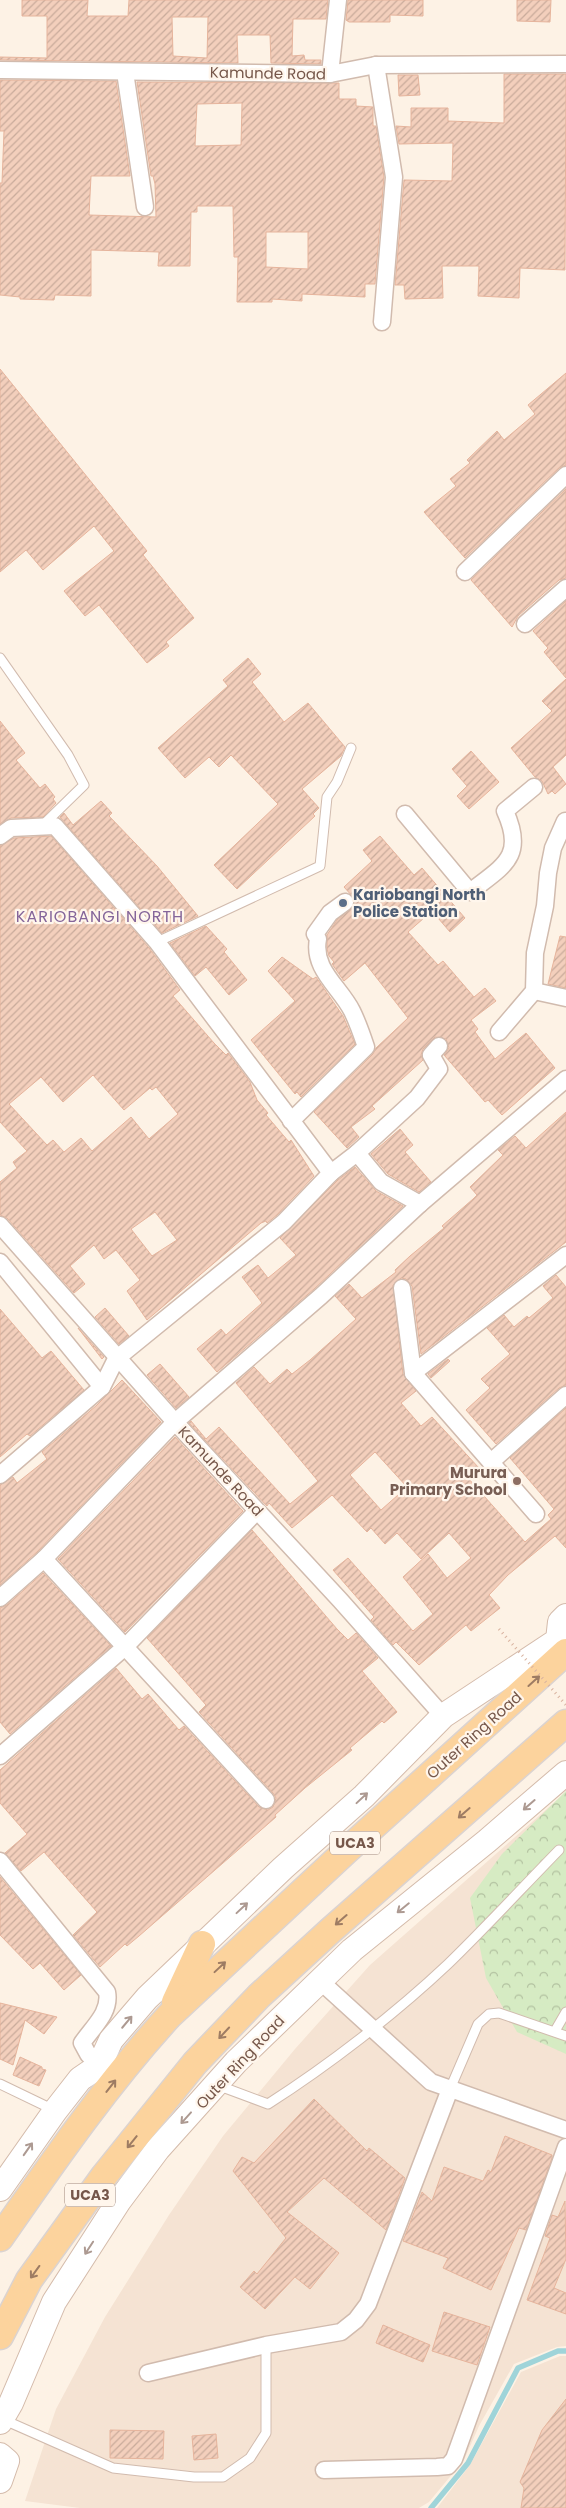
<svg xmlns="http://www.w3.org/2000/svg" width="566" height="2508" font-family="Poppins,sans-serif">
<defs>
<pattern id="forest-crowns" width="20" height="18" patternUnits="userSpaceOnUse" patternTransform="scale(1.25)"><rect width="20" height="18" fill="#d6ebc3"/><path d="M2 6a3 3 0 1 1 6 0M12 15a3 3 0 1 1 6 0" fill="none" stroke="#b2c1a0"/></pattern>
<pattern id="building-hatch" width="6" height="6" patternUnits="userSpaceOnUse" patternTransform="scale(1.25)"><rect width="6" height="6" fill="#f3cfbc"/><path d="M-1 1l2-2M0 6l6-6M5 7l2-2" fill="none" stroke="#c9ab9b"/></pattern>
</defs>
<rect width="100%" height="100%" fill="#fdf2e5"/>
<g fill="#f5e3d3">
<polygon points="566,1792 566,2346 557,2347 514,2364 479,2426 464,2460 429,2502 419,2508 80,2508 25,2501 56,2409 105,2317 169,2215 223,2136 295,2049 370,1965"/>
<polygon points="560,2356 566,2356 566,2508 437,2508 470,2465 521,2372"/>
</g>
<polygon fill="url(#forest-crowns)" points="566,1791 566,2054 517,2032 486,1978 470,1898 502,1854"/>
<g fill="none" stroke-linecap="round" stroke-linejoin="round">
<polyline stroke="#9fd4d9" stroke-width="5.5" points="431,2508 468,2463 518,2368 558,2351 566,2351"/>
</g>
<g fill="url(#building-hatch)" stroke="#e6b49c" fill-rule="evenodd">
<path d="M 22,0 L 88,0 L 87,16 L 128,16 L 129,0 L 328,0 L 326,19 L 293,19 L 292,56 L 304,55 L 305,60 L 321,60 L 321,64 L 271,63 L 270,35 L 237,35 L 238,63 L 0,60 L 0,57 L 47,58 L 47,16 L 22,16 ZM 172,17 L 208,17 L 207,58 L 173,56 Z"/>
<polygon points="348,0 423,0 423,16 390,15 390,22 349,22 346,20"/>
<polygon points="517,0 551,0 550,22 517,21"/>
<polygon points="504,74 566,74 565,270 520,268 519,298 478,296 479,266 442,266 443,298 405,299 404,285 395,285 404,180 452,181 453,143 399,144 396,126 411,127 411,108 448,108 448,121 504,123"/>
<polygon points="398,75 418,75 420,95 399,96"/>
<path d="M 0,80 L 116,81 L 130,176 L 91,176 L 89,215 L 156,217 L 155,184 L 153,176 L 151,176 L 137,82 L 339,83 L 339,99 L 356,99 L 356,106 L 373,107 L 373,126 L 376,126 L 384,177 L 375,284 L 365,284 L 365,297 L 302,294 L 302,301 L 272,299 L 272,302 L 237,302 L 238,257 L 234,257 L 233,206 L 197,206 L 197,212 L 191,212 L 190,266 L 158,266 L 159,252 L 91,250 L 91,296 L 55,295 L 54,300 L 20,299 L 20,297 L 0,295 L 0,183 L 2,183 L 4,131 L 0,131 ZM 242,103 L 241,145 L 195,146 L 197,104 ZM 266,232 L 308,232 L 308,269 L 266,267 Z"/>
<polygon points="0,369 147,551 143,555 194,618 166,642 169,646 147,663 99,605 85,616 64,591 114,551 94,526 43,570 26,550 0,572"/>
<polygon points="566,373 566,465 559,468 465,558 424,512 456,486 450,479 470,463 467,460 497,431 504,440 535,414 528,405"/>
<polygon points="566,489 566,578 559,580 518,616 512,627 471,580"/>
<polygon points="566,601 566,678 544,652 548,648 533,631"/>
<polygon points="248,658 261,674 252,682 284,722 308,703 345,747 341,756 302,789 319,808 313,814 315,816 237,889 214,865 278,804 231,755 219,767 209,757 185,778 158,748 228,686 223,680"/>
<polygon points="566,679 566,755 553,767 566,784 555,794 552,791 548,794 542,781 535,777 511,748 552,711 542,701"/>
<polygon points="0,721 25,753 16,760 40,788 45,784 55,797 53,799 56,803 43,817 11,818 0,824"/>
<polygon points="471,751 499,782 469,809 457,796 467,786 452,769"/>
<polygon points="101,801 112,813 109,816 157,866 198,916 162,933 60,817 64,813 73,825"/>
<path d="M 51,836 L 149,948 L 180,990 L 173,996 L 214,1043 L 226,1055 L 228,1053 L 250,1082 L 257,1100 L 268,1113 L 266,1115 L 289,1142 L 291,1140 L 314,1176 L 277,1215 L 267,1223 L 266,1221 L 261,1223 L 147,1320 L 127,1291 L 140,1280 L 116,1250 L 104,1259 L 94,1245 L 70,1266 L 85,1284 L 74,1293 L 7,1218 L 0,1215 L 0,1182 L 17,1168 L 13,1162 L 27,1151 L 0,1122 L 0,846 L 14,838 ZM 93,1075 L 124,1110 L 150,1088 L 152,1090 L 156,1087 L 178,1114 L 149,1139 L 131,1117 L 92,1151 L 81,1138 L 64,1152 L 53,1140 L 47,1145 L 9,1104 L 41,1077 L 63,1102 ZM 155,1212 L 177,1240 L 152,1256 L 131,1229 Z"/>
<polygon points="380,836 414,875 422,868 465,918 450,932 432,911 408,932 438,965 443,961 474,997 485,988 496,1001 471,1020 478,1029 475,1032 495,1059 526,1033 555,1068 502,1115 488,1100 485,1102 444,1055 449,1048 446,1039 435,1037 423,1049 421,1055 423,1060 372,1106 375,1109 351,1127 359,1137 347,1148 314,1112 373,1054 376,1048 408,1018 365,963 344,981 332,964 334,962 329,956 327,949 327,935 337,920 354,906 353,897 344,887 372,861 363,850"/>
<polygon points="206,926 227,949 224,952 247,980 229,995 206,967 195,976 170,943"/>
<polygon points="560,936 566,937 566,988 548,984"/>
<polygon points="282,957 313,979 316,977 343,1016 355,1044 301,1097 297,1092 295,1094 251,1040 295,1001 268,971"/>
<path d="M 566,1112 L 566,1242 L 421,1354 L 412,1286 L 406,1279 L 401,1278 L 393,1285 L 403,1374 L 416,1391 L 401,1403 L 421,1426 L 432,1417 L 479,1468 L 468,1478 L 525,1542 L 551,1519 L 548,1515 L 554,1509 L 510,1458 L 566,1408 L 566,1548 L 555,1536 L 508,1575 L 489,1595 L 500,1608 L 471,1631 L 466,1625 L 419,1665 L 396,1642 L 393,1645 L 371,1620 L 374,1617 L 333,1570 L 348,1558 L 413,1631 L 433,1614 L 403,1577 L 428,1554 L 447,1578 L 471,1558 L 449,1533 L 421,1559 L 397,1533 L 385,1544 L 371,1528 L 367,1532 L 332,1495 L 292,1528 L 269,1503 L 267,1506 L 189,1423 L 191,1421 L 206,1439 L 219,1427 L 290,1504 L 318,1481 L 236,1383 L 254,1367 L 270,1384 L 287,1369 L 292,1374 L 310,1360 L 356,1319 L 335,1296 L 349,1284 L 362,1298 L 396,1272 L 395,1270 L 410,1256 L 444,1228 L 442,1226 L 473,1199 L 477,1195 L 470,1187 L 503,1155 L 498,1150 L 515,1136 L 526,1148 ZM 375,1452 L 407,1487 L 381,1510 L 350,1475 Z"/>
<polygon points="400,1129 413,1145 405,1152 431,1182 419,1192 388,1174 371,1154"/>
<polygon points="355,1167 376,1191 403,1206 314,1289 217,1372 197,1349 221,1329 226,1335 262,1303 242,1277 258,1265 268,1278 296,1255 280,1238 338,1180"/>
<polygon points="556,1275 566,1287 566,1385 559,1388 496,1444 466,1410 490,1388 481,1379 510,1354 487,1328 504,1315 514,1327 527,1316 529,1318 553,1298 543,1286"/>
<polygon points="105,1308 129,1336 119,1344 95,1317"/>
<polygon points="0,1309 42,1358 51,1351 84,1390 30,1436 27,1434 0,1457"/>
<polygon points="78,1328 104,1357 102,1359"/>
<polygon points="448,1359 450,1361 431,1378 428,1374"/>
<polygon points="160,1364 189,1397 176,1408 147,1375"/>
<polygon points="122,1380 161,1422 37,1552 0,1585 0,1485 13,1477 17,1483 47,1459 42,1452 97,1405"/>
<polygon points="175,1437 243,1511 125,1632 58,1559"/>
<polygon points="252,1530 337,1629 348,1640 356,1633 378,1658 362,1671 397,1712 384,1723 382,1721 350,1748 352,1750 305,1788 275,1815 276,1817 139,1936 127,1946 125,1944 100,1967 73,1935 97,1912 44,1852 21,1871 5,1853 27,1834 0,1803 0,1770 116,1668 142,1699 148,1694 179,1730 184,1726 259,1807 268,1810 273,1807 276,1798 273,1793 199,1712 206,1705 147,1638"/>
<polygon points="43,1573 111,1646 10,1734 0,1722 0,1608 7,1605"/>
<polygon points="0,1877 81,1975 64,1990 40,1963 33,1969 0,1935"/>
<polygon points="0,2003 57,2017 44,2034 25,2020 13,2065 0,2059"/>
<polygon points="20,2057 42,2067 42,2069 46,2070 39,2086 13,2075"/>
<polygon points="314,2099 367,2151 369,2148 405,2178 386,2230 324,2178 287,2212 339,2253 310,2289 295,2277 265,2309 240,2287 254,2271 257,2274 286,2238 233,2171 242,2157 254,2163"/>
<polygon points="505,2136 552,2155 552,2158 526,2230 519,2228 491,2290 443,2268 448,2258 403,2241 422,2192 432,2201 444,2167 483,2181 488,2170 491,2172"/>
<polygon points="565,2201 566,2259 554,2288 566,2293 566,2314 527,2300 550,2238 545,2236 552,2215 558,2217"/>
<polygon points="444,2312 490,2327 477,2365 432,2351"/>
<polygon points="383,2325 430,2345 423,2362 376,2343"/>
<polygon points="566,2399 566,2508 521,2508 524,2488 520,2482 542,2430"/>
<polygon points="110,2430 164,2431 163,2459 110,2458"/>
<polygon points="216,2434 218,2458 194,2460 192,2436"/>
</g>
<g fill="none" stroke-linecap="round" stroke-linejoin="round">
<g stroke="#d1bbae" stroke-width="11">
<g id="lane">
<polyline points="0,658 68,755 84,785 43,825"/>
<polyline points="157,942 320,866 327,797 337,782 351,748"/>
<polyline points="555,2031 566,2012"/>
<polyline points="0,2084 54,2110"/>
<path d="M 217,2085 L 268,2104 C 329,2065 395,2014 448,1964 C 486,1927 522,1888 559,1850"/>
<polyline points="450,2089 478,2024 489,2014 499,2013 566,2036"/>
<polyline points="2,2419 113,2468 194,2477 223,2477 250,2458 266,2433 266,2345"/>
</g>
</g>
<g stroke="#d1bbae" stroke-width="19">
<g id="street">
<polyline points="376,65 394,177 382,322"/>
<polyline points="0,70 330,74 376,65 566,64"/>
<polyline points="125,72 145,207"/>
<polyline points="330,74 338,0"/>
<polyline points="465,572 566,475"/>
<polyline points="525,624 566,588"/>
<path d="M 405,814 L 470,892 C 503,866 526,857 505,811 L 534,787"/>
<polyline points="0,836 11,828 55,826 157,942 331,1173 357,1153 381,1182 420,1204"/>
<polyline points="534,991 566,998"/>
<polyline points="499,1032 534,991 535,953 545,906 548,873 553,848 565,821"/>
<path d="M 291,1121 L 366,1047 C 362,1035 358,1023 352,1011 C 340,987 312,969 318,939 L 315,934 L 330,913 L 345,902"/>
<polyline points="357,1153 417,1098 439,1069 431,1055 439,1046"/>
<polyline points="0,1225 175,1422 340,1600 443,1716"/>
<polyline points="0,1262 102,1387"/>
<polyline points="402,1288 413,1373 536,1514"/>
<polyline points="413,1373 566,1255"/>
<polyline points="491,1462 566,1395"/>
<polyline points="0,1475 102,1387 116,1359 284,1222 331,1173"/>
<polyline points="44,1559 266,1800"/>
<polyline points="0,1598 44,1559 175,1422 321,1296 420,1204 566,1079"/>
<polyline points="0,1756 125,1647 257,1511"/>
<path d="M 0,1861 L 107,1992 C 111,2012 93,2027 82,2043 L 88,2054 L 99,2066"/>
<polyline points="319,1980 431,2082 566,2130"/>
<polyline points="148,2373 266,2345 341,2332 356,2320 368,2304 450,2089"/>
<polyline points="324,2470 437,2467 448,2466 454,2459 566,2147"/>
</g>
</g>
<g stroke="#d4bbab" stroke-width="26">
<g id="secondary">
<polyline points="0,2189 55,2111 80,2079 99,2066 111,2040 147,1998 283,1868 364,1796 443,1716 558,1640 560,1622 566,1616"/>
<polyline points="0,2422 11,2403 54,2302 119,2201 158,2149 236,2062 352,1950 487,1841 566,1773"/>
<polyline points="0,2455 7,2461 0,2481"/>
</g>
</g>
<g stroke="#dbd3d0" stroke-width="29">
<g id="primary">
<polyline points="175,2002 202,1944"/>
<path d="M 0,2238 C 53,2162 106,2085 169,2016 L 345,1852 L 566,1652"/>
<polyline points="0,2336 29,2280 104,2176 195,2063 259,1996 330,1931 566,1723"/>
</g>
</g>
<use href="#lane" stroke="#fff" stroke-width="9"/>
<use href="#street" stroke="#fff" stroke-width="16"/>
<use href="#secondary" stroke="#fff" stroke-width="24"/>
<use href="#primary" stroke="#fcd39d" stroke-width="26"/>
<polyline stroke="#d8b29f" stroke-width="3" stroke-dasharray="1 4" stroke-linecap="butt" points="499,1629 566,1705"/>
</g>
<defs><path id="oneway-shaft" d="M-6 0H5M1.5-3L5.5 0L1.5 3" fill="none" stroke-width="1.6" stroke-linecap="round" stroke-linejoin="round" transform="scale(1.25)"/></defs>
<g stroke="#9e7c63">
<use href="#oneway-shaft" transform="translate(534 1681) rotate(-42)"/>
<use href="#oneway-shaft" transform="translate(464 1813) rotate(139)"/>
<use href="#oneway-shaft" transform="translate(341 1920) rotate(139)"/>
<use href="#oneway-shaft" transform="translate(220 1967) rotate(-43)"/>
<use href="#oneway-shaft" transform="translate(224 2033) rotate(133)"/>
<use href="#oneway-shaft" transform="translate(111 2086) rotate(-52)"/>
<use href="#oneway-shaft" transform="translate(132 2142) rotate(129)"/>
<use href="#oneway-shaft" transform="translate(35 2272) rotate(126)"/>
</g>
<g stroke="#ad9a92">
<use href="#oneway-shaft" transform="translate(362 1798) rotate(-43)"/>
<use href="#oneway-shaft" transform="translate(529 1805) rotate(139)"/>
<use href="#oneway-shaft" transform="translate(242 1908) rotate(-43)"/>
<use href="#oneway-shaft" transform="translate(403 1908) rotate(141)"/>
<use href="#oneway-shaft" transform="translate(127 2022) rotate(-50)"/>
<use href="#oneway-shaft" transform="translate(186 2118) rotate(132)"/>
<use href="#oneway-shaft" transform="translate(28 2149) rotate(-55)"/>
<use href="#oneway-shaft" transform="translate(89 2248) rotate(123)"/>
</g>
<circle fill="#5c6f8a" stroke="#fff6ec" stroke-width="2" cx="343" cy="903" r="5"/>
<circle fill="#8d6e63" stroke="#fff6ec" stroke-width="2" cx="517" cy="1481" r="5"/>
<g text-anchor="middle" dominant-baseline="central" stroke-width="4.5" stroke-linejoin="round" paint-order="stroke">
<g fill="#fff6ec" stroke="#9f877b" stroke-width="1">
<rect x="330" y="1831.5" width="50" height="23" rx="4"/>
<rect x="65" y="2183.5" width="50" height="23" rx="4"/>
</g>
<g font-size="14" font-weight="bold" fill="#76574a">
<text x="355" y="1843">UCA3</text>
<text x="90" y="2195">UCA3</text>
</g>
<g font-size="15" fill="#76574a" stroke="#fff6ec">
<text transform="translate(268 73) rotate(1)">Kamunde Road</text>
<text transform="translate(221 1471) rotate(47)">Kamunde Road</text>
<text transform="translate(474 1735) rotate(-42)">Outer Ring Road</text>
<text transform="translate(240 2062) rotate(-47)">Outer Ring Road</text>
</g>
<g font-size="15" font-weight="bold" fill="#4e5e75" stroke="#fff6ec" text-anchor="start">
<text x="353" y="894">Kariobangi North<tspan x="353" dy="17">Police Station</tspan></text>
</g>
<g font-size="15" font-weight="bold" fill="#785e54" stroke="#fff6ec" text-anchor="end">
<text x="507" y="1472">Murura<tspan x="507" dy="17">Primary School</tspan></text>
</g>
<g font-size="16" letter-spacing="1" fill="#85659a" stroke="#fff6ec">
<text x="100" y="916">KARIOBANGI NORTH</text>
</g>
</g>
</svg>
